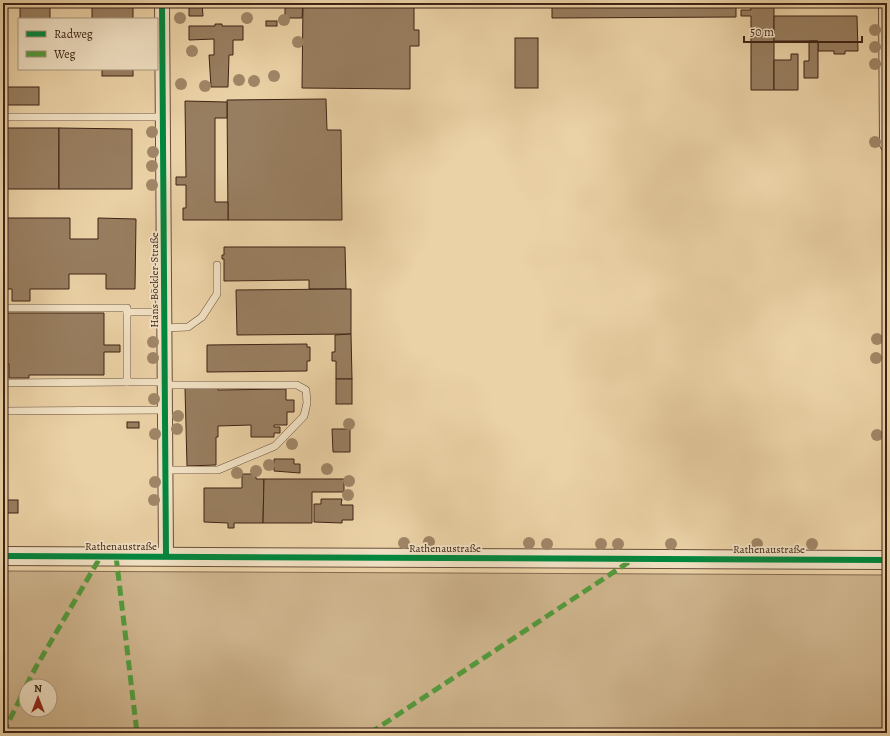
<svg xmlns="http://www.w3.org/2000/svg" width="890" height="736" font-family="Alegreya,serif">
<rect width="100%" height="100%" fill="#ebd2a6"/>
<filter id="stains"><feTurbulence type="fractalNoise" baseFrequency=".005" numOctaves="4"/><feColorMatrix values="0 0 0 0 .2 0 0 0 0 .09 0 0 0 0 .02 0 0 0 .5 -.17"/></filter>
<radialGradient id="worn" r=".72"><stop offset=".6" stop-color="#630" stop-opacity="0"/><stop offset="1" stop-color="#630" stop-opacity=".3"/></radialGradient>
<path fill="#ceb48d" stroke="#866c51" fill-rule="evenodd" d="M 3,571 L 887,575 L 887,733 L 3,733 ZM 26,686 L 50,686 L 50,710 L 26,710 Z"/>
<g fill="#987e60" stroke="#3e2315">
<rect x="20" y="3" width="30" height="16"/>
<polygon points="102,3 133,3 133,19 92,19 92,6 102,6"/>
<polygon points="189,3 202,3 203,16 189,16"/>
<polygon points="285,3 303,3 302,18 285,18"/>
<polygon points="303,3 414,3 414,30 419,30 419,46 410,46 410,89 302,88"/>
<polygon points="552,3 736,3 736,17 552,18"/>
<polygon points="741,3 774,3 774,90 751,90 751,16 741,16 741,10 751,10 750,4 741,5"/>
<rect x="816" y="3" width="25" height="2"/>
<polygon points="774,16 857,16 858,51 845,51 845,54 834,54 834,51 818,51 818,41 774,41"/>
<rect x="266" y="21" width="11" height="5"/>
<polygon points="215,24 222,24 222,26 243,26 243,40 233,40 233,55 229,55 228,87 211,87 209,55 214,55 214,39 189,40 189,26 215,26"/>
<rect x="515" y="38" width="23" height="50"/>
<polygon points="809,41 818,41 818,78 804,78 804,61 809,61"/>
<polygon points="791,54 798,54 798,90 774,90 774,60 791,60"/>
<rect x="102" y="69" width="31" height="7"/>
<rect x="3" y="87" width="36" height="18"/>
<polygon points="326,99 327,130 341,130 342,220 228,220 227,100"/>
<polygon points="185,101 227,102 227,118 215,118 215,202 228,202 228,220 183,220 183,208 186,208 186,185 176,185 176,177 186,177"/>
<rect x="3" y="128" width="56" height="61"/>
<polygon points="59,128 132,129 132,189 59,189"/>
<polygon points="3,218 70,218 70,239 98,239 98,218 136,219 135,289 106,289 106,274 69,274 69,289 30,289 30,301 12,301 12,289 3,289"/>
<polygon points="224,247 345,247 346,289 309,289 309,280 224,281 224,259 222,259 222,255 224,255"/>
<polygon points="346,289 351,289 351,334 237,335 236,290"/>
<polygon points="3,313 104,313 104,345 120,345 120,352 104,352 104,375 29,375 29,378 9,378 9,364 3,364"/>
<polygon points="351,334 352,379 336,379 336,361 332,361 332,352 335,352 335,335"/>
<polygon points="307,344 307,347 310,347 310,361 307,361 307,371 207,372 207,345"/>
<rect x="336" y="379" width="16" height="25"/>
<polygon points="217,387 218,390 286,389 286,400 294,400 294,412 287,412 287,425 274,425 274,427 280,427 280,433 274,433 274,437 251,437 251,425 218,426 218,437 216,437 216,465 187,466 185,388"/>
<rect x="127" y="422" width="12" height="6"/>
<polygon points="332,429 350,429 350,452 333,452"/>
<polygon points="274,459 294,459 294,464 300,464 300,473 274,471"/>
<polygon points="242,474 256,474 256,479 264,479 263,523 234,523 234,528 228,528 228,523 204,522 204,488 242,488"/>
<polygon points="264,479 344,479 344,492 312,492 312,523 263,523"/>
<polygon points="321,499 342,499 341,505 353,505 353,520 342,520 342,523 314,522 314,504 321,504"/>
<rect x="3" y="500" width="15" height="13"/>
</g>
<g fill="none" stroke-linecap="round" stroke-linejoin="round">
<g stroke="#694f39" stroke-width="8">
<g id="service">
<polyline points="3,117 163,117"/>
<polyline points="3,308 127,308 127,312"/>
<polyline points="164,312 127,312 127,382 165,382"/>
<polyline points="164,328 188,327 202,317 217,294 217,265"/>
<polyline points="3,383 127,382"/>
<polyline points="165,385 297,385 306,390 307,403 304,416 275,446 218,470 165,470"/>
<polyline points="3,411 165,410"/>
</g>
</g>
<g stroke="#694f39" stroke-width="16">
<g id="minor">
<polyline points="162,3 166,556"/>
<polyline points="886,3 887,144"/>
</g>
</g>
<g stroke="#694f39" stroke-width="20">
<polyline id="tertiary" points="3,556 887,560"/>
</g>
<use href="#service" stroke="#f2e2c5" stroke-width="7"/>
<use href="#minor" stroke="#f2e2c5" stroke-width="14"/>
<use href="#tertiary" stroke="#f2e2c5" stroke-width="18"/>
<g stroke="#539b3d" stroke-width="5" stroke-dasharray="10 5" stroke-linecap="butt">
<polyline points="116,556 137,733"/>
<polyline points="26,686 36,667 101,556"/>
<polyline points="3,733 26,687"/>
<polyline points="370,733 632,560"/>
</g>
<g stroke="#f2e2c5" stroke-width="8">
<g id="cycleway">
<polyline points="162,3 166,556"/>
<polyline points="3,556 887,560"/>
</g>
</g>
<use href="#cycleway" stroke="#00873e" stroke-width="6"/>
</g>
<g fill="#a08667">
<circle cx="180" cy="18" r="6"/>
<circle cx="247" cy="18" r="6"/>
<circle cx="284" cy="20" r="6"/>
<circle cx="875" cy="30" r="6"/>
<circle cx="298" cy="42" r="6"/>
<circle cx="875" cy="47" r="6"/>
<circle cx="192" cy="51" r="6"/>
<circle cx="875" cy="64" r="6"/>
<circle cx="274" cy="76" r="6"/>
<circle cx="239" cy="80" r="6"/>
<circle cx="254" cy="81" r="6"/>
<circle cx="181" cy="84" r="6"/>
<circle cx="205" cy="86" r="6"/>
<circle cx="152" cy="132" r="6"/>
<circle cx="875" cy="142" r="6"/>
<circle cx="153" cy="152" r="6"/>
<circle cx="152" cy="166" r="6"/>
<circle cx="152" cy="185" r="6"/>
<circle cx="877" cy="339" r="6"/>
<circle cx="153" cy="342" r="6"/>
<circle cx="153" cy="358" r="6"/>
<circle cx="876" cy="358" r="6"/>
<circle cx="154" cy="399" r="6"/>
<circle cx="178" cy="416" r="6"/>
<circle cx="349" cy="424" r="6"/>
<circle cx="177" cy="429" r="6"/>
<circle cx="155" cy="434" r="6"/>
<circle cx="877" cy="435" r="6"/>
<circle cx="292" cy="444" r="6"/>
<circle cx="269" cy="465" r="6"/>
<circle cx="327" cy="469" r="6"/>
<circle cx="256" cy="471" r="6"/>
<circle cx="237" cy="473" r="6"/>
<circle cx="349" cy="481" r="6"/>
<circle cx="155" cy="482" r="6"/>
<circle cx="348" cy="495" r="6"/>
<circle cx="154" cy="500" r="6"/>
<circle cx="429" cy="542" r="6"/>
<circle cx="404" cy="543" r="6"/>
<circle cx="529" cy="543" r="6"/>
<circle cx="547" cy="544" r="6"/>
<circle cx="601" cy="544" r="6"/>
<circle cx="618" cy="544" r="6"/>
<circle cx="671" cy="544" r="6"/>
<circle cx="757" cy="544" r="6"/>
<circle cx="812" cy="544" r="6"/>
</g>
<g text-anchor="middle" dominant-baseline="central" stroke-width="3.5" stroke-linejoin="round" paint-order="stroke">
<g font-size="11" fill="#3e2315" stroke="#f2e2c5">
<text transform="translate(154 280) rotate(-90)">Hans-Böckler-Straße</text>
<text x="121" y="546">Rathenaustraße</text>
<text x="445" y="548">Rathenaustraße</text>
<text x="769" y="549">Rathenaustraße</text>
</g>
</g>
<rect width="890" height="736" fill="none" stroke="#ebd2a6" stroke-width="16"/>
<rect x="4" y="4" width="882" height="728" fill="none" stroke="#3e2315" stroke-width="2"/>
<rect x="8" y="8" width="874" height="720" fill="none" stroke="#3e2315"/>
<rect x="18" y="18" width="140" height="52" fill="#f2e2c5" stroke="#aa967f"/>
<rect x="26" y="31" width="20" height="6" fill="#00873e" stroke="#aa967f"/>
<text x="54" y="38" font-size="12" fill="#3e2315">Radweg</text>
<rect x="26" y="51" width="20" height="6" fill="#539b3d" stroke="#aa967f"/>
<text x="54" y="58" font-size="12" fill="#3e2315">Weg</text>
<g transform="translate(38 698)"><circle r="19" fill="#f2e2c5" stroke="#aa967f"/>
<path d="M0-3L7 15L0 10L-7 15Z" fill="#8f2418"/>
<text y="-6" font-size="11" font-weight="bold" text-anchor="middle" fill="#3e2315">N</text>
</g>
<path d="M744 36v6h118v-6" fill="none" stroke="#3e2315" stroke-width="2"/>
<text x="750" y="36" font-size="12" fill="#3e2315" stroke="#f2e2c5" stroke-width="3" paint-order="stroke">50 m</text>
<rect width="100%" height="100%" filter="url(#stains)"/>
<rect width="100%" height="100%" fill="url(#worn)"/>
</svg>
